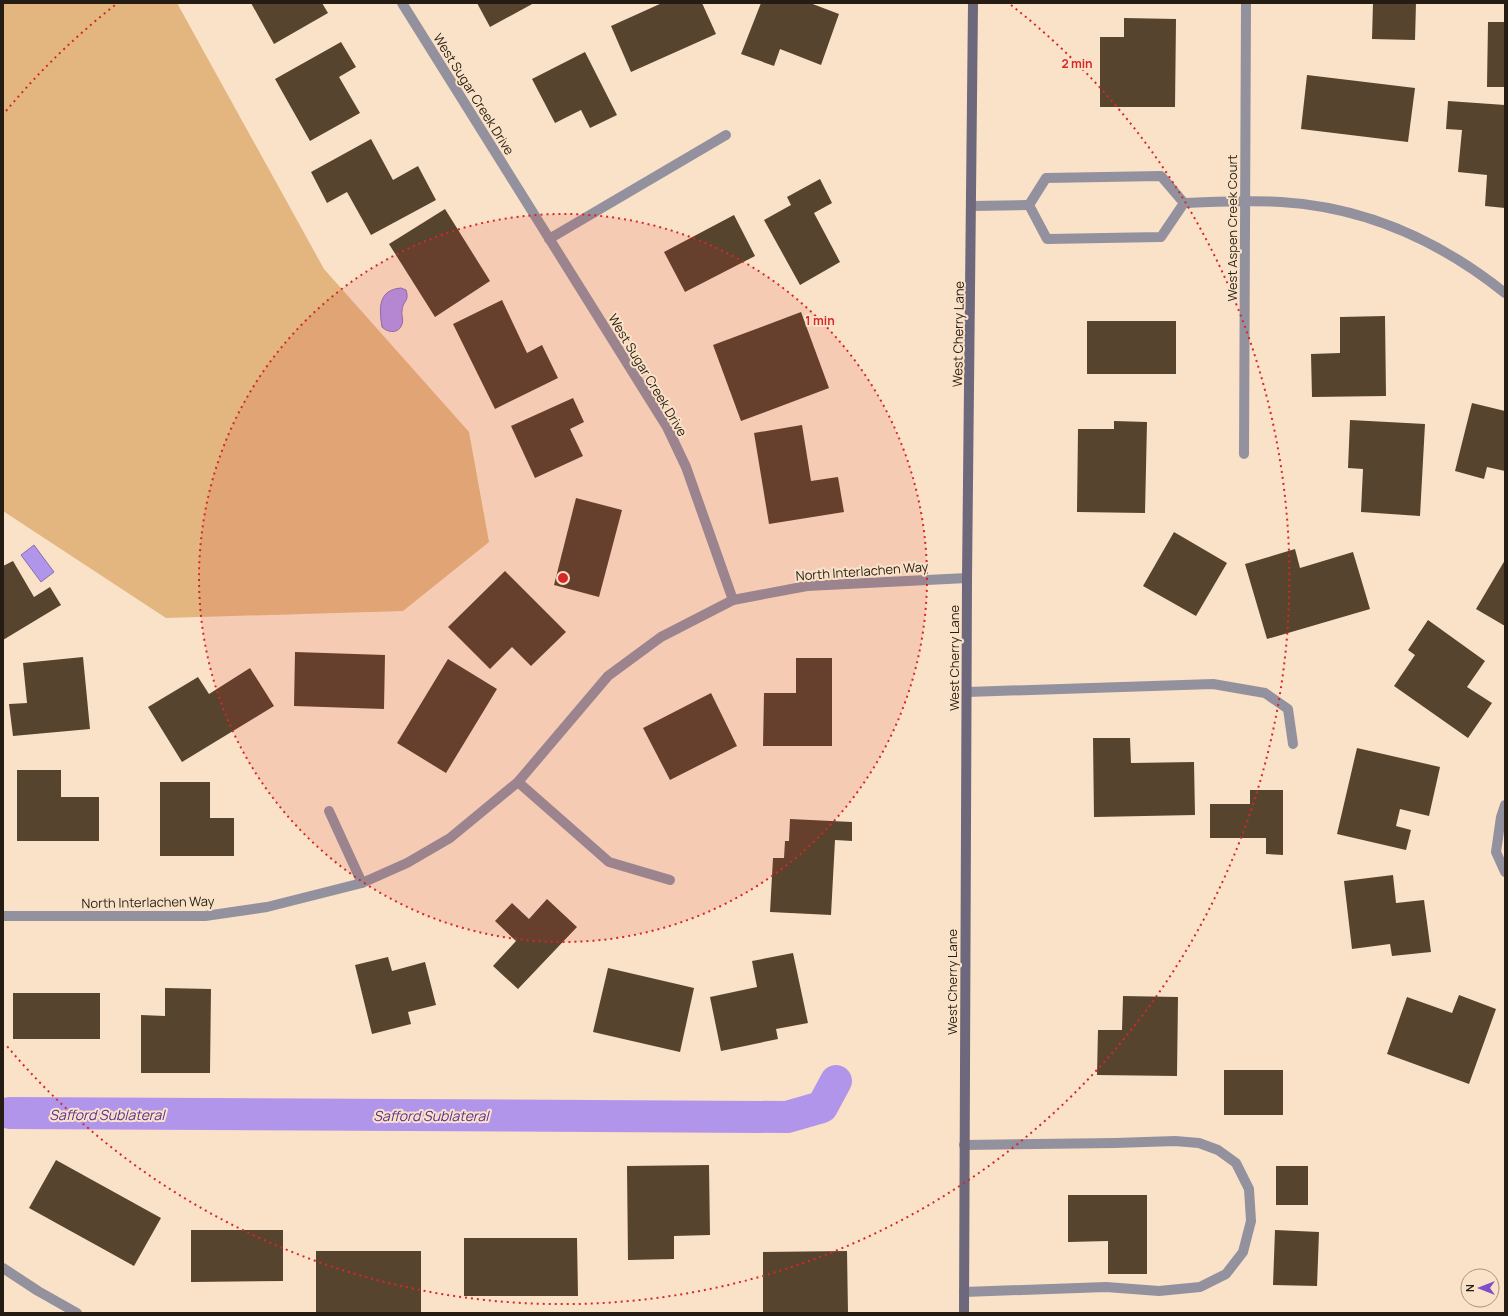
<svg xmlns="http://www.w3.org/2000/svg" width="1508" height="1316" font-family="Manrope,sans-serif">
<rect width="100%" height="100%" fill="#fae2c8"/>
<polygon fill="#e3b57f" points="3,3 177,3 324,269 469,432 489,542 403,611 166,618 3,511"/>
<g fill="#b195eb" stroke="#8771aa">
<path d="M 401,288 L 406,290 C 410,302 402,301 402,311 C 401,315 404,319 402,324 C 399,334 388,333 382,327 C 379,308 378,290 401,288 Z"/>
<polygon points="34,545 54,572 41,582 21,555"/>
</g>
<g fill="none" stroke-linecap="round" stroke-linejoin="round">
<polyline stroke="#b195eb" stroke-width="32" points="9,1113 787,1117 822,1107 836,1081"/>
</g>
<g fill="#57442e">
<polygon points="251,3 322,3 328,13 274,44"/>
<polygon points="477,3 534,3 490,27"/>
<polygon points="662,3 702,3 716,34 631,72 611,26"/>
<polygon points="761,3 810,3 839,14 821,65 780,49 774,66 741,54"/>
<polygon points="1373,3 1416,3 1415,40 1372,39"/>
<polygon points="1124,18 1176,19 1175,107 1100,107 1100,37 1124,37"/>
<polygon points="1488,22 1505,22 1505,87 1487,87"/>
<polygon points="341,42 356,67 339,77 360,113 310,141 275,79"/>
<polygon points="585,52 617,115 590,128 581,110 555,123 532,79"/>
<polygon points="1307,75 1415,88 1408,142 1301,129"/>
<polygon points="1448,101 1505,105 1505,208 1485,206 1487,175 1458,172 1462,130 1446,129"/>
<polygon points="371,139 393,180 418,166 436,200 371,235 347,192 327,203 311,172"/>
<polygon points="820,179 832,203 814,213 840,262 800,285 764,220 791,205 787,197"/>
<polygon points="445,209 490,281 435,317 389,244"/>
<polygon points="734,215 755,256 685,292 664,252"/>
<polygon points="502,300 527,353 542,345 558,378 495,409 453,324"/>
<polygon points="801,312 829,388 741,421 713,345"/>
<polygon points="1385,316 1386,396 1312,397 1311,354 1340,353 1340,317"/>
<rect x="1087" y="321" width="89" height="53"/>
<polygon points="573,398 584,422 570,429 583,456 535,478 511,426"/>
<polygon points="1472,403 1505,411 1505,471 1487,467 1484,479 1455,471"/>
<polygon points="1350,420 1425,424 1420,516 1361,512 1363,469 1348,468"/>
<polygon points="1114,421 1147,422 1145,513 1077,512 1078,429 1114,429"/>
<polygon points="802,425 811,481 838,477 844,512 769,524 754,433"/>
<polygon points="576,498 622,510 599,597 554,585"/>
<polygon points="1174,532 1227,563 1196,616 1143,586"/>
<polygon points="1295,549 1300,568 1353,552 1370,609 1267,639 1245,564"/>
<polygon points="1505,560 1505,626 1476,609"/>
<polygon points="13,561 34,597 50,587 61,605 3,640 3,566"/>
<polygon points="505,571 566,632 531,666 512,647 490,669 448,627"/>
<polygon points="1428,620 1485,661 1467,687 1492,703 1468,738 1394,686 1415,655 1408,650"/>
<polygon points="295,652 385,655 384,709 294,706"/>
<polygon points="83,657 90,729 13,736 9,704 27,703 23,663"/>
<polygon points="796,658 832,658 832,746 763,746 764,693 796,693"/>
<polygon points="448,659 497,689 446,773 397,743"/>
<polygon points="250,668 274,706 182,762 148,707 198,677 209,694"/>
<polygon points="711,693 737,746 670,780 643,728"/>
<polygon points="1093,738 1130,738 1131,763 1194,762 1195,815 1094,817"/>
<polygon points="1357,748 1440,767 1429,816 1400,809 1396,826 1411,830 1406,850 1337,834"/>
<polygon points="17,770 61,770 61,797 99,797 99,841 17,841"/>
<polygon points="160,782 210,782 210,818 234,818 234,856 160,856"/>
<polygon points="1250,790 1283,790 1283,855 1266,854 1266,838 1210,838 1210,804 1250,804"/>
<polygon points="790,819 852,822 852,841 835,840 831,915 770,912 773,858 784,858 785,841 789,841"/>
<polygon points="1393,875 1396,903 1424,900 1431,952 1392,956 1390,944 1352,949 1344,881"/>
<polygon points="547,899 577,927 518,989 493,966 516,941 495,921 512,903 529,919"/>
<polygon points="793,953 808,1023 776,1029 778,1039 721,1051 710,997 757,987 752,961"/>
<polygon points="388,957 392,971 425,962 436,1005 408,1012 411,1024 372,1034 355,965"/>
<polygon points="608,968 694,988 680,1052 593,1032"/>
<polygon points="165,988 211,989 210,1073 141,1073 141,1015 165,1016"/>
<rect x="13" y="993" width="87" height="46"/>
<polygon points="1459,995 1496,1009 1469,1084 1387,1054 1407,997 1452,1013"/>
<polygon points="1123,996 1178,997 1177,1076 1097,1075 1098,1030 1122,1030"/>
<rect x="1224" y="1070" width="59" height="45"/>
<polygon points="56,1160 161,1218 134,1266 29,1208"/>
<polygon points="709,1165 710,1235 674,1236 674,1259 628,1260 627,1166"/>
<rect x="1276" y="1166" width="32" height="39"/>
<polygon points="1068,1195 1147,1195 1147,1274 1108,1274 1108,1241 1068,1242"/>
<polygon points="191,1230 283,1230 283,1281 191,1282"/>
<polygon points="1275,1230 1319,1232 1317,1286 1273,1285"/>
<polygon points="464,1238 577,1238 578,1296 464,1296"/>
<rect x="316" y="1251" width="105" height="62"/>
<polygon points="847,1251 848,1313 763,1313 763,1252"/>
</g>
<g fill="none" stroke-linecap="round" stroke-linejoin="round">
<g stroke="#94919e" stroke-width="10">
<polyline points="967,692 1213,684 1265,693 1288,709 1293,744"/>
<polyline points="964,1292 1106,1287 1159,1291 1200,1287 1226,1274 1243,1252 1251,1221 1249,1189 1236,1163 1218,1150 1199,1143 1175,1141 1115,1143 964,1145"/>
</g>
<g stroke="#94919e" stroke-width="10">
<polyline points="402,3 667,427 686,467 733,600"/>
<polyline points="549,239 726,135"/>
<polyline points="1244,454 1246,3"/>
<polyline points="518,782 609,862 670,880"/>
<polyline points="1505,805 1501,817 1496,852 1505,872"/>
<polyline points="329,811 362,883"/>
<polyline points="3,916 205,916 267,907 362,883 407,863 450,838 518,782 608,676 661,637 733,600 807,586 967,578"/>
<polyline points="3,1268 38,1291 77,1313"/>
</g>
<g stroke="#94919e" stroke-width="10">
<polygon points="1161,176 1184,203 1161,237 1047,239 1029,205 1046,178"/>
<path d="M 1184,203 C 1216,202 1249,200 1281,202 C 1365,207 1440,241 1505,293"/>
<polyline points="972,206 1029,205"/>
</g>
<polyline stroke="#6d687b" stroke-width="10" points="964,1313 967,578 973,3"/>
</g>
<circle cx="563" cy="578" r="364" fill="#d62828" fill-opacity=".12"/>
<g fill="none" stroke="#d62828" stroke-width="2" stroke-dasharray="2 4">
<circle cx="563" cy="578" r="364"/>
<path d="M6 111A727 727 0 0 1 115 5M1011 5A727 727 0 1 1 6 1045"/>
</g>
<g text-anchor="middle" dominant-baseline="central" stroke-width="4" stroke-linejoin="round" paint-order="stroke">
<g font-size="13" fill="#251d13" stroke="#fae2c8">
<text transform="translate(474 94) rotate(58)">West Sugar Creek Drive</text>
<text transform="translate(1232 228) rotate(-90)">West Aspen Creek Court</text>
<text transform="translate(958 334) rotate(-89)">West Cherry Lane</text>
<text transform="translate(648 375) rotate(59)">West Sugar Creek Drive</text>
<text transform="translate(862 571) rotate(-4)">North Interlachen Way</text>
<text transform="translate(954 658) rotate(-90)">West Cherry Lane</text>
<text transform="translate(148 902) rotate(-1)">North Interlachen Way</text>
<text transform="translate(952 982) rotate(-90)">West Cherry Lane</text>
</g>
<g font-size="14" font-style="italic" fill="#582f91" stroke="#fae2c8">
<text x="107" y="1114">Safford Sublateral</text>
<text x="431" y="1115">Safford Sublateral</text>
</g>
</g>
<circle cx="563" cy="578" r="6" fill="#d62828" stroke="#fae2c8" stroke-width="2"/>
<g font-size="12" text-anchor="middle" font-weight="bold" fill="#d62828" stroke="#fae2c8" stroke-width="4" stroke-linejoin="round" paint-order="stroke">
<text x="1077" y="68">2 min</text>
<text x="820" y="325">1 min</text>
</g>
<rect width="1508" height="1316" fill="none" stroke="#251d13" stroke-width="8"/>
<g transform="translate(1480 1288) rotate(270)"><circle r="19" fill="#fae2c8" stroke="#a59380"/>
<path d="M0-3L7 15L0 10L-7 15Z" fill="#7f4fc8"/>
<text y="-6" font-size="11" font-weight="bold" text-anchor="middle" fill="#251d13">N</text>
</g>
</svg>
